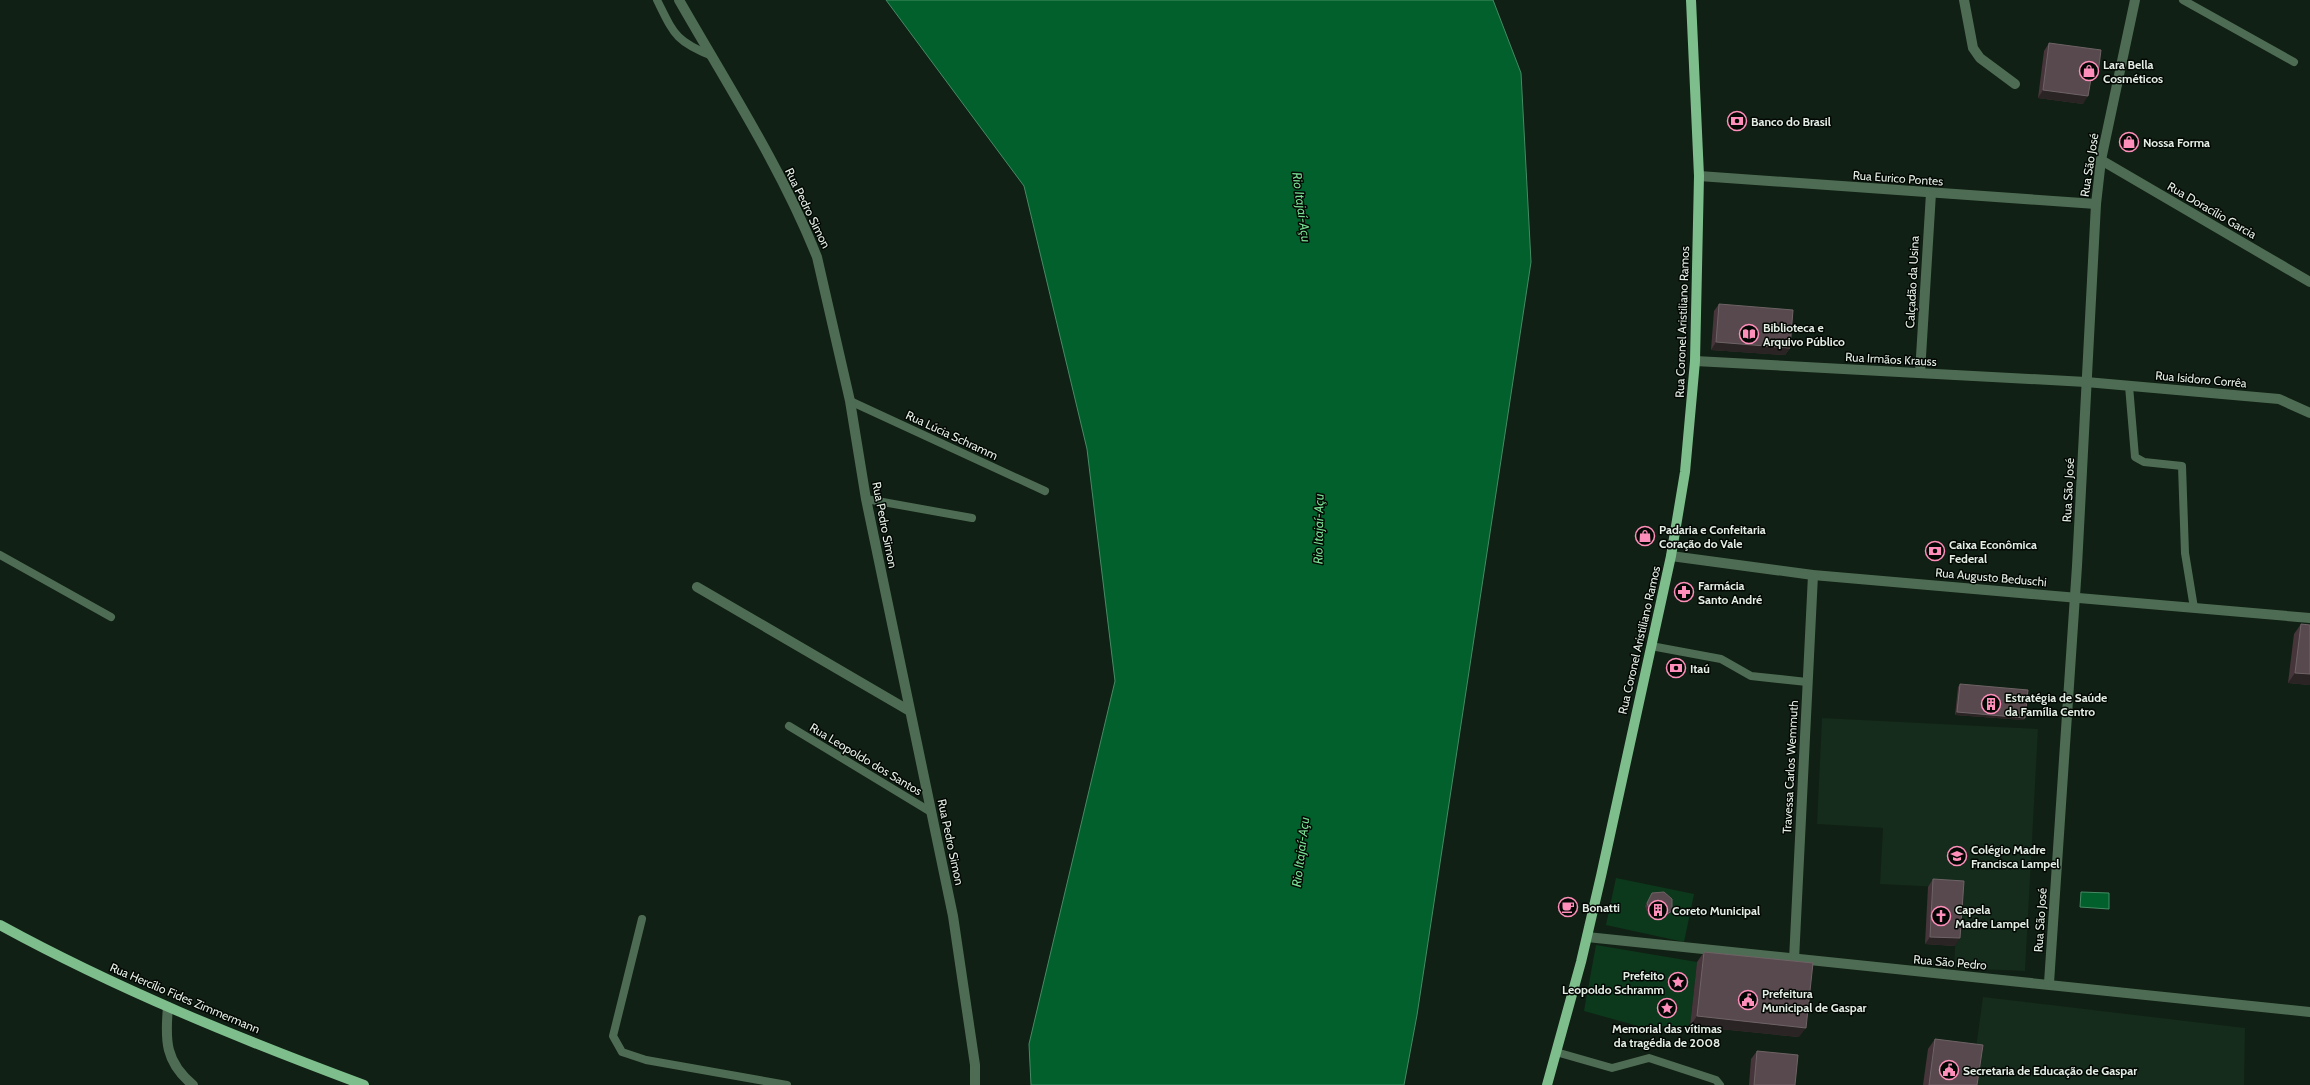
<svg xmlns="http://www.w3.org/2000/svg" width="2310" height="1085" font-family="Cabin,sans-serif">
<rect width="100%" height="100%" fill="#112014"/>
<g fill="#152b1b">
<polygon points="1822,718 2038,729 2025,971 1954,968 1958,888 1880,884 1883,828 1817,824"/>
<polygon points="1983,997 2245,1028 2244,1085 1971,1085"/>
</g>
<g fill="#0c391c">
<polygon points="1616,878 1694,894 1684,942 1606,925"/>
<polygon points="1596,945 1697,962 1690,1026 1638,1026 1584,1011"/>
</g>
<g fill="#01602c" stroke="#458b64">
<polygon points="886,0 1493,0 1521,73 1531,262 1417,1015 1404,1085 1031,1085 1029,1044 1115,681 1087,449 1024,186"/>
<polygon points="2081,892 2109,893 2109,909 2080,907"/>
</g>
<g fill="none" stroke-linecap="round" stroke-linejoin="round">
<g stroke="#4e6c54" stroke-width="8">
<path d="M 657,0 C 674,34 675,41 712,56"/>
<polyline points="2183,0 2294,62"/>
<polyline points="2129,386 2135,457 2144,462 2182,466 2185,553 2194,608"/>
<polyline points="850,401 1045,491"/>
<polyline points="866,499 972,518"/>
<polyline points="0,555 111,617"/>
<polyline points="1651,646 1721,659 1751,676 1807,682"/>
<polyline points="789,726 931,812"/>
<polyline points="642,919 613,1036 622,1052 646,1060 787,1085"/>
<polyline points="1556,1052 1612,1068 1649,1058 1716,1080 1720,1085"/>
</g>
<polyline stroke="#4e6c54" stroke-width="10" points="1920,373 1931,193"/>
<g stroke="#4e6c54" stroke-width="10">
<polyline points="1964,0 1973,48 1980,58 2015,84"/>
<polyline points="2101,160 2310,282"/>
<polyline points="1699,176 2096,204"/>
<polyline points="1695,361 2086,382 2279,399 2310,413"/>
<polyline points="1671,556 1813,575 2310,618"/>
<polyline points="697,587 908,710"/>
<polyline points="1794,960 1813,575"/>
<path d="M 168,1007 C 165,1040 165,1062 193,1085"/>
</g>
<g stroke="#4e6c54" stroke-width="10">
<path d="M 679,0 C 727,84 781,167 817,257 L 850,401 L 866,499 L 953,916 L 975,1065 L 975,1085"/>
<path d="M 1587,937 C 1828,964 2069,985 2310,1012"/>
<polyline points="2049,983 2077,566 2096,204 2101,160 2135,0"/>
</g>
<g stroke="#7dbe8c" stroke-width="10">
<path d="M 0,925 C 117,989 240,1039 364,1085"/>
<polyline points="1547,1085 1581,962 1601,876 1671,556 1685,472 1695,361 1699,176 1691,0"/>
</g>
</g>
<g fill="#47353c">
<polygon points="2049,43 2093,81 2090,81 2083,104 2038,98 2044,51"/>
<polygon points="1719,304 1790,348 1785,355 1711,350 1714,311"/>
<polygon points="2301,624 2310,625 2310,685 2288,683 2294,634"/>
<polygon points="1960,684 2024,720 1955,715 1958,687"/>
<polygon points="1933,879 1955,946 1925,944 1928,887"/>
<polygon points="1651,896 1672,911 1670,913 1660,920 1649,917 1645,906"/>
<polygon points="1704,952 1799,1037 1690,1026 1697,962"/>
<polygon points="1935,1039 1977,1085 1923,1085 1928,1049"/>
<polygon points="1757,1051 1795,1085 1749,1085 1751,1059"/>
</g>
<g fill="#2a2424">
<polygon points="2092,73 2098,74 2093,81 2086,81"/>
<polygon points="2043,90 2088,96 2083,104 2038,98"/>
<polygon points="1716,342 1790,348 1785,355 1711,350"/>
<polygon points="2295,673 2310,674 2310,685 2288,683"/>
<polygon points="1957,712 2025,718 2024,720 1955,715"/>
<polygon points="1672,911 1670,913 1660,920 1649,917 1651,914"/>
<polygon points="1930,937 1960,938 1955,946 1925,944"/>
<polygon points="1697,1016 1806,1028 1799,1037 1690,1026"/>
</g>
<g fill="#58494e" stroke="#6e6366">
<polygon points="2049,43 2101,50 2098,74 2092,73 2088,96 2043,90"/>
<polygon points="1719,304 1793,310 1790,348 1716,342"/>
<polygon points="2301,624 2310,625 2310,674 2295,673"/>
<polygon points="1960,684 2028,690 2025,718 1957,712"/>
<polygon points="1933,879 1964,881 1960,938 1930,937"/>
<polygon points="1664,892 1672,899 1672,911 1662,917 1651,914 1647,903 1652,893"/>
<polygon points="1704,952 1813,963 1806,1028 1697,1016"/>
<polygon points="1935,1039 1983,1045 1977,1085 1929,1085"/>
<polygon points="1757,1051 1798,1055 1795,1085 1754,1085"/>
</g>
<defs>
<g id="shop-ring" transform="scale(1)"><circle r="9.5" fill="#030804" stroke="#ff8eba" stroke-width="1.5"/><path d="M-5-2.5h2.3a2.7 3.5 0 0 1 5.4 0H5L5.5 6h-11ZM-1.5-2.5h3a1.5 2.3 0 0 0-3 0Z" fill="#ff8eba"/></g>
<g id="bank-ring" transform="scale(1)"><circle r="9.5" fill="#030804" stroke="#ff8eba" stroke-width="1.5"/><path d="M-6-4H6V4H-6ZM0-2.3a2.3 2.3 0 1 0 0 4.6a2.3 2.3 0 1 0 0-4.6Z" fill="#ff8eba"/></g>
<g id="library-ring" transform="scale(1)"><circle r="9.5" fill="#030804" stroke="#ff8eba" stroke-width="1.5"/><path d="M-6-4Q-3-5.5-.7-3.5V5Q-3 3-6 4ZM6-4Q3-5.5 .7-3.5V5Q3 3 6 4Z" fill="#ff8eba"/></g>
<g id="pharmacy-ring" transform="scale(1)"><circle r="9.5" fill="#030804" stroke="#ff8eba" stroke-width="1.5"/><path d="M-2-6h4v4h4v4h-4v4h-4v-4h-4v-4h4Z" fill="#ff8eba"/></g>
<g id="building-ring" transform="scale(1)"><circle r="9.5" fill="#030804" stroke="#ff8eba" stroke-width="1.5"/><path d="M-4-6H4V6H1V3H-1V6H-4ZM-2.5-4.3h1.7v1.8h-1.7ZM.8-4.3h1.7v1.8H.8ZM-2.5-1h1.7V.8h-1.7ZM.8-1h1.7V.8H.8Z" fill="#ff8eba"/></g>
<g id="school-ring" transform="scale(1)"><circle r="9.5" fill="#030804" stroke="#ff8eba" stroke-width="1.5"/><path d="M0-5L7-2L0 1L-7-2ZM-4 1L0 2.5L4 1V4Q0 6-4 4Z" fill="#ff8eba"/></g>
<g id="cafe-ring" transform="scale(1)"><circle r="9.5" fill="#030804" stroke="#ff8eba" stroke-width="1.5"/><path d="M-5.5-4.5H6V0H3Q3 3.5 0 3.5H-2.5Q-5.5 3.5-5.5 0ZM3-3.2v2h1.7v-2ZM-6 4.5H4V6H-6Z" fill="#ff8eba"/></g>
<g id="church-ring" transform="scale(1)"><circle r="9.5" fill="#030804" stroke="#ff8eba" stroke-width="1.5"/><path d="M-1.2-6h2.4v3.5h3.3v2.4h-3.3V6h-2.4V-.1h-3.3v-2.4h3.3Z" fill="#ff8eba"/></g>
<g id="sight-ring" transform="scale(1)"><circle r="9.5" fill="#030804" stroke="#ff8eba" stroke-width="1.5"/><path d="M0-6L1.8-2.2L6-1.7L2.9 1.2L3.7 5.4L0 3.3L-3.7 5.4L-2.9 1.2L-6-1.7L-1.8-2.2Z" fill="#ff8eba"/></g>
<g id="civic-ring" transform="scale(1)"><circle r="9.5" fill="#030804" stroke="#ff8eba" stroke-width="1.5"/><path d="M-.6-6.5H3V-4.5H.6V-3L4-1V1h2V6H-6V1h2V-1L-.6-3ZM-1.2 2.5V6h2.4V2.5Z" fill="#ff8eba"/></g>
</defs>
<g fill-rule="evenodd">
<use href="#shop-ring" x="2089" y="71"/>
<use href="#bank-ring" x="1737" y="121"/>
<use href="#shop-ring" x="2129" y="142"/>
<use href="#library-ring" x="1749" y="334"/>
<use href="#shop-ring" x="1645" y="536"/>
<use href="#bank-ring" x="1935" y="551"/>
<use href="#pharmacy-ring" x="1684" y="592"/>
<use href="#bank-ring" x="1676" y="668"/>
<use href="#building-ring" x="1991" y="704"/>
<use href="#school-ring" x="1957" y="856"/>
<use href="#cafe-ring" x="1568" y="907"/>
<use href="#building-ring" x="1658" y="910"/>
<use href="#church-ring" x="1941" y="916"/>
<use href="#sight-ring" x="1678" y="982"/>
<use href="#civic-ring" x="1748" y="1000"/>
<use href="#sight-ring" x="1667" y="1008"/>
<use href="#civic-ring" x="1949" y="1070"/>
</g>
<g text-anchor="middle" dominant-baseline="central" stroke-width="3" stroke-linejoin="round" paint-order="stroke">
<g font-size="12" font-weight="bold" fill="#e4eee5" stroke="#030804" text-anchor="start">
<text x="2103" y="64">Lara Bella<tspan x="2103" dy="14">Cosméticos</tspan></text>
<text x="1751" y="121">Banco do Brasil</text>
<text x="2143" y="142">Nossa Forma</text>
<text x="1763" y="327">Biblioteca e<tspan x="1763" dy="14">Arquivo Público</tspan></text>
<text x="1659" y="529">Padaria e Confeitaria<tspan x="1659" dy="14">Coração do Vale</tspan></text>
<text x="1949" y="544">Caixa Econômica<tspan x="1949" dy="14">Federal</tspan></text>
<text x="1698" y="585">Farmácia<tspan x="1698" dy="14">Santo André</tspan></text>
<text x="1690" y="668">Itaú</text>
<text x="2005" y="697">Estratégia de Saúde<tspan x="2005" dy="14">da Família Centro</tspan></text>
<text x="1971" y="849">Colégio Madre<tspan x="1971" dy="14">Francisca Lampel</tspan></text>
<text x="1582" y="907">Bonatti</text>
<text x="1955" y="909">Capela<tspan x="1955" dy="14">Madre Lampel</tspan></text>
<text x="1672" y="910">Coreto Municipal</text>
<text x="1664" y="975" text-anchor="end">Prefeito<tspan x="1664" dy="14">Leopoldo Schramm</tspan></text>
<text x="1762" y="993">Prefeitura<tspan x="1762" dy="14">Municipal de Gaspar</tspan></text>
<text x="1667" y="1028" text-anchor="middle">Memorial das vítimas<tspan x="1667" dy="14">da tragédia de 2008</tspan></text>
<text x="1963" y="1070">Secretaria de Educação de Gaspar</text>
</g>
<g font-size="12" fill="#e4eee5" stroke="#030804">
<text transform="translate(2089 165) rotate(-81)">Rua São José</text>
<text transform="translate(1898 178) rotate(4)">Rua Eurico Pontes</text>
<text transform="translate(808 208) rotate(64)">Rua Pedro Simon</text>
<text transform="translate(2212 210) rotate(30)">Rua Doracílio Garcia</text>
<text transform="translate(1912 282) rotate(-87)">Calçadão da Usina</text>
<text transform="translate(1682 322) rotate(-88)">Rua Coronel Aristiliano Ramos</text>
<text transform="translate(1891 359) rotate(3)">Rua Irmãos Krauss</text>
<text transform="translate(2201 379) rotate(5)">Rua Isidoro Corrêa</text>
<text transform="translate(952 435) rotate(25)">Rua Lúcia Schramm</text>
<text transform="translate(2068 490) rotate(-87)">Rua São José</text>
<text transform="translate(885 525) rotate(79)">Rua Pedro Simon</text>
<text transform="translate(1991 577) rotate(5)">Rua Augusto Beduschi</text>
<text transform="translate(1639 640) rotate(-77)">Rua Coronel Aristiliano Ramos</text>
<text transform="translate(866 759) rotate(31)">Rua Leopoldo dos Santos</text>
<text transform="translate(1790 767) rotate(-87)">Travessa Carlos Wemmuth</text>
<text transform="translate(951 842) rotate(78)">Rua Pedro Simon</text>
<text transform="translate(2040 920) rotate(-86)">Rua São José</text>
<text transform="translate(1950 962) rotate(5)">Rua São Pedro</text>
<text transform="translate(185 998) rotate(23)">Rua Hercílio Fides Zimmermann</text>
</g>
<g font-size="13" font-style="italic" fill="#77df93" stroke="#030804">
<text transform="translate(1302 207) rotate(82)">Rio Itajaí-Açu</text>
<text transform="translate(1318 529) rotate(-89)">Rio Itajaí-Açu</text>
<text transform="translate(1300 852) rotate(-83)">Rio Itajaí-Açu</text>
</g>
</g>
</svg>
